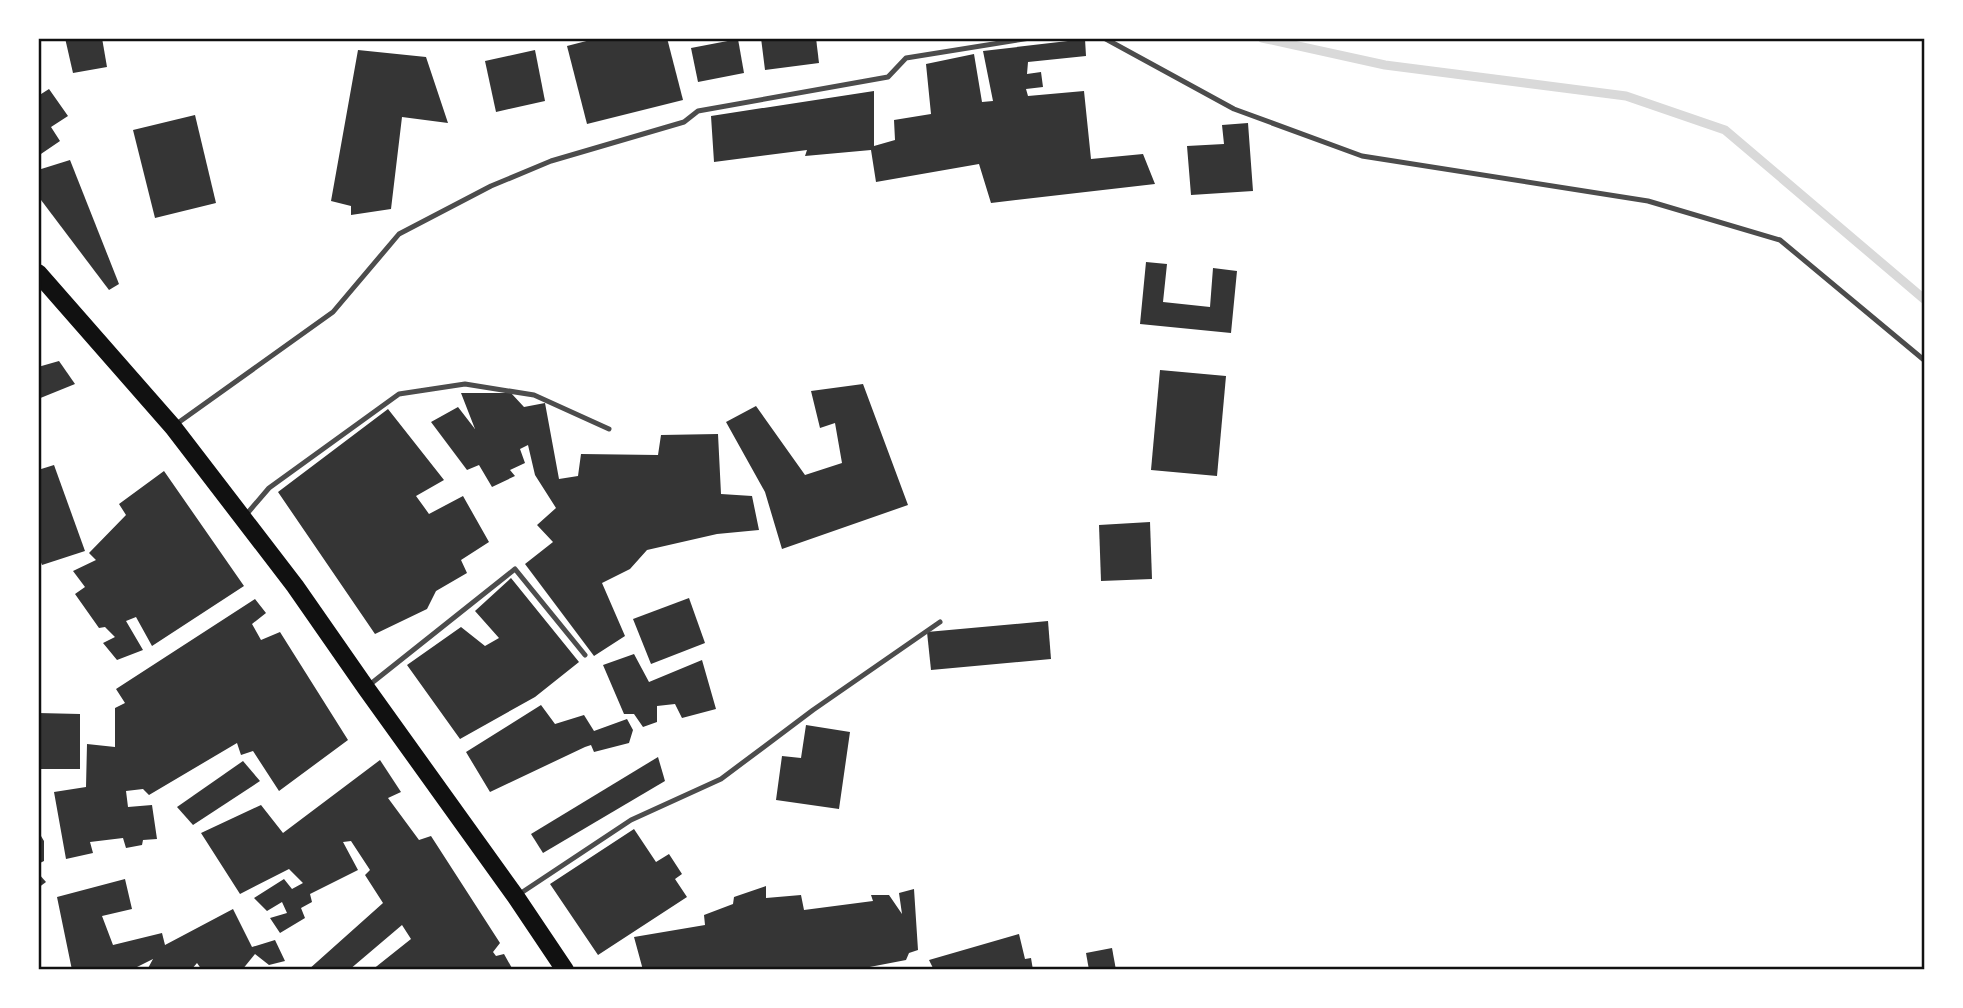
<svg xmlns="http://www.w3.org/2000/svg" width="1963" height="1008" font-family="'Golos Text',sans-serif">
<rect width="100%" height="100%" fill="#fff"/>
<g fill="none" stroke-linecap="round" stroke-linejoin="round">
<polyline stroke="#d9d9d9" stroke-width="9" points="1262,38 1385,65 1626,96 1725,130 1924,299"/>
</g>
<g fill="#353535">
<polygon points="65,38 102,38 107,67 73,73"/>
<polygon points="598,38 667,38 683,100 587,124 567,46"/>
<polygon points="761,38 816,38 819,63 765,70"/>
<polygon points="738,39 744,73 698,82 691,48"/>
<polygon points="1085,39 1086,56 1028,62 1027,74 1041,72 1043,87 1026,89 1028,96 1084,91 1091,159 1143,154 1155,184 991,203 979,164 876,182 871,150 805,156 807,150 714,162 711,116 874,91 874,146 895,140 894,120 931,114 926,64 974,54 982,102 993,101 983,51"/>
<polygon points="358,50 426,57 448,123 402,117 391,209 351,215 351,206 331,201"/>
<polygon points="535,50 545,101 496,112 485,61"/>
<polygon points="49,89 68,116 51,127 60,141 38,156 38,96"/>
<polygon points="195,115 216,203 155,218 133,130"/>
<polygon points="1248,123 1253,191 1191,195 1187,146 1224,144 1222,125"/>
<polygon points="70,160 119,284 109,290 38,196 38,170"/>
<polygon points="1146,262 1167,264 1163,302 1210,307 1213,268 1237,271 1231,333 1140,324"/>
<polygon points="59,361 75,384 38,399 38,367"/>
<polygon points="1160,370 1226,376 1217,476 1151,470"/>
<polygon points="863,384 908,505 782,549 765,492 726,422 756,406 805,475 842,463 835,423 820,428 811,391"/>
<polygon points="461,393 511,393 524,407 545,403 559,479 578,476 581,454 658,455 661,435 718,434 721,494 752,496 759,530 717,534 647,550 630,569 602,583 625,636 594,656 525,564 553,542 537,525 556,508 535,475 528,445 520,449 525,463 510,470 515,476 492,487 479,465 467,470 431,422 458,407 475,429"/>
<polygon points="388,409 444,480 416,496 424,507 429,514 463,496 489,542 461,560 467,573 436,591 427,609 375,634 278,492"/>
<polygon points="54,465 85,551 42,565 38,555 38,470"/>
<polygon points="164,471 244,586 152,646 136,617 126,621 143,650 117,660 103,643 115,637 105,627 99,628 75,594 85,587 73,571 96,560 89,553 126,515 119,504"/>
<polygon points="1150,522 1152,579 1101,581 1099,525"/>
<polygon points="511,578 579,662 535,697 460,739 407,665 461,627 485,646 499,638 475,611"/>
<polygon points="689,598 705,643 651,664 633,619"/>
<polygon points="255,599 266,613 252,624 261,640 280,632 348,740 279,791 253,751 241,755 237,743 149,795 143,789 126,791 128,807 152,805 157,839 143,840 142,845 126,848 123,838 90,842 93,853 66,859 54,792 86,787 87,744 115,747 115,708 125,703 116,689"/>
<polygon points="1048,621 1051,659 931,670 927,632"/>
<polygon points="634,654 649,682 702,660 716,709 682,718 675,704 657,706 657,722 643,727 634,714 624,714 603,665"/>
<polygon points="541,705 555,724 584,715 594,731 627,719 633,730 629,743 594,752 591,745 585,747 490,792 466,752"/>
<polygon points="38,713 80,714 80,769 38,769"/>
<polygon points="806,725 850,732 839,809 776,800 782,756 801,758"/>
<polygon points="658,757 665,781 543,853 531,834"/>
<polygon points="380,760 401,792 388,798 419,840 431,836 500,943 493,952 496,956 504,954 513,970 372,970 411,939 402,925 349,970 308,970 383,903 365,875 370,870 351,841 343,842 358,870 310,894 312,902 301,908 305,918 280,933 270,918 287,913 282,902 267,911 254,898 284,879 292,889 303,883 289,869 240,894 201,833 261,805 283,833"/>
<polygon points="243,761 260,781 193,825 177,807"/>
<polygon points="634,829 656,862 669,854 682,874 675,879 687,897 598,955 550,884"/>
<polygon points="38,831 44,841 44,861 38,864"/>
<polygon points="38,873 46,882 38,888"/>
<polygon points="125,879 132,909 102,916 113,945 162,933 165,945 233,909 252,947 275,940 285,961 269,965 255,954 242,970 202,970 197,963 191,970 147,970 153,959 131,970 72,970 57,897"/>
<polygon points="766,886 766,898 801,895 804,910 873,901 871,895 889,895 902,914 899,893 914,889 918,950 909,953 906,960 854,970 643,970 634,937 705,925 704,915 733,904 734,897"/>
<polygon points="1019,934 1025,959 1031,958 1033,970 934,970 929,960"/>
<polygon points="1112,948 1116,970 1089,970 1086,953"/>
</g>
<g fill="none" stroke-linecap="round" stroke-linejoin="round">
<g stroke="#4c4c4c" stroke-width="5">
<polyline points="1104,38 1234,109 1362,156 1648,201 1780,240 1924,360"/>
<polyline points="175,425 333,312 399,234 491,186 551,161 684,122 698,111 888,77 906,58 1030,38"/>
<polyline points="245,516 269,488 399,394 465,384 534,395 609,429"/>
<polyline points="368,686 515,569 585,655"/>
<polyline points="518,895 631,820 721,779 813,710 940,622"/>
</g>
<polyline stroke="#111" stroke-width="18" points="38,273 173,427 295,586 366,688 516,897 565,970"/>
</g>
<rect width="1963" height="1008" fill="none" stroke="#ffffff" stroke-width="80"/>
<rect x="40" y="40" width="1883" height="928" fill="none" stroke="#111" stroke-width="2.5"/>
</svg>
